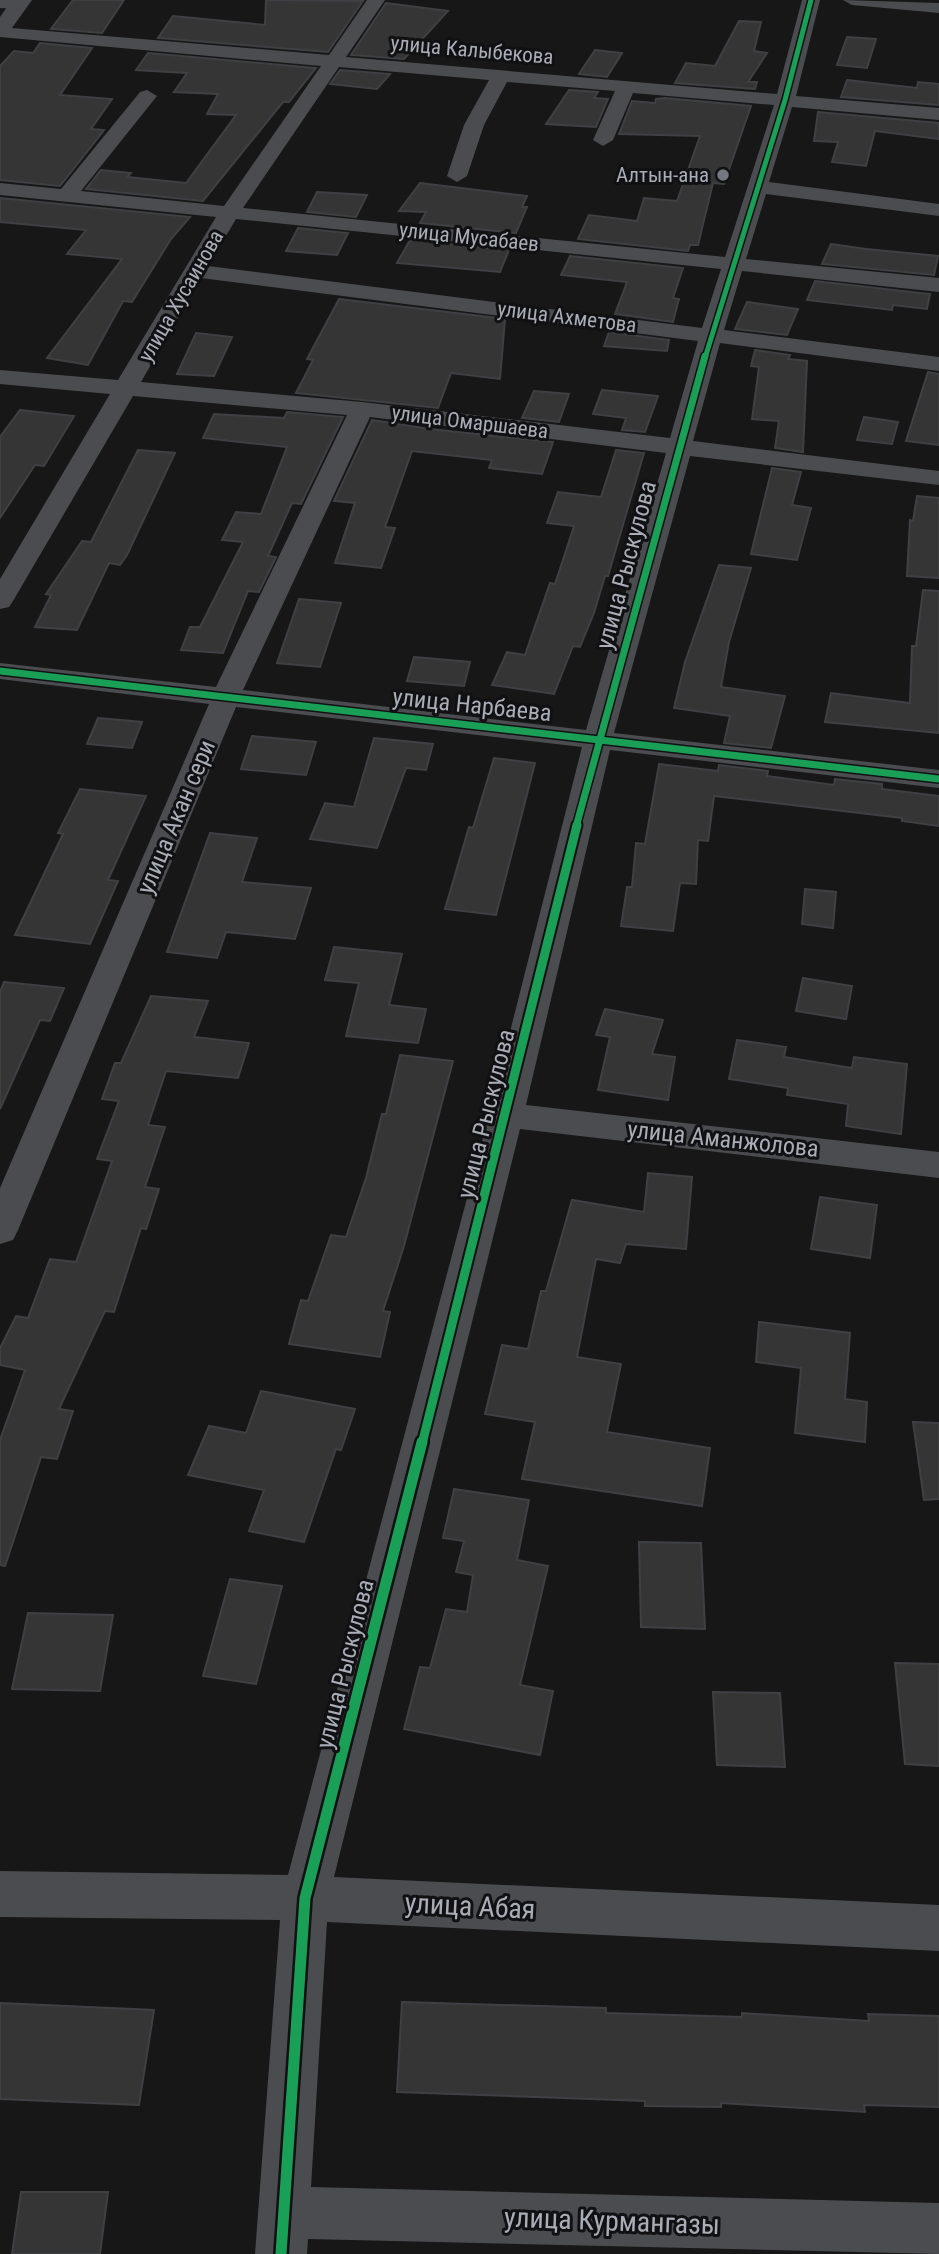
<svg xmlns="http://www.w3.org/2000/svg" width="939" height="2254" font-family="'Roboto Condensed',sans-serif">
<rect width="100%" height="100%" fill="#171717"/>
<g fill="#353536" stroke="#3f4043" stroke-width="2">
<polygon points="73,0 124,0 102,33 51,29"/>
<polygon points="266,0 363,1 328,52 158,38 173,16 265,25"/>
<polygon points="386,3 448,11 404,59 351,55"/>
<polygon points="739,21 761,22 754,51 767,53 748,82 757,82 755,89 675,83 686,63 715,66"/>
<polygon points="847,37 876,39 867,68 837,65"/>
<polygon points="40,43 92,48 60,95 112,99 91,129 104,130 60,186 0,180 0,66 14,51 33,53"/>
<polygon points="595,50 622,53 607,77 579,74"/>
<polygon points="148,53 316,68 289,102 283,102 203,201 86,189 101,170 131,173 127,177 186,183 236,115 207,114 218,94 174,92 187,73 136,70"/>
<polygon points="340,70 390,74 377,89 330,84"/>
<polygon points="847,80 917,88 918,82 939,84 939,105 841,97"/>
<polygon points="569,90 598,92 594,98 608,99 596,127 546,124"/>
<polygon points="665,98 751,106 724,184 713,183 698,245 690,245 688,251 578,239 589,215 637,221 644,198 677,201 700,136 619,134 632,101 655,103 656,99"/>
<polygon points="818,112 939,123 939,139 875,131 866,166 832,162 838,142 814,141"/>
<polygon points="420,183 527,196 522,207 527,207 516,233 420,223 426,212 399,211"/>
<polygon points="317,192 367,195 356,217 307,212"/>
<polygon points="0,198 190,217 171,239 132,302 123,301 88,365 47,358 122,259 67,254 86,230 0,222"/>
<polygon points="298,228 348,233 337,255 286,251"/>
<polygon points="410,240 509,250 500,272 397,263"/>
<polygon points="831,244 866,249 938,256 934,275 822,264"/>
<polygon points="570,256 683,268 673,298 679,299 673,322 615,314 627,282 561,275"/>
<polygon points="815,281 930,294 927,309 893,305 892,310 807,300"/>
<polygon points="339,299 505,319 500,379 451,373 438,408 296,393 313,360 307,359"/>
<polygon points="747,302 798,309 787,335 735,329"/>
<polygon points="609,332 669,340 667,351 604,346"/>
<polygon points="196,333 232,337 214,376 177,374"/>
<polygon points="755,350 790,355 788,359 807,361 803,452 775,448 779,421 752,419 759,367 751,366"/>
<polygon points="928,372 939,374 939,445 906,441"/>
<polygon points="602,390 658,396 645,432 622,430 626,418 593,414"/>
<polygon points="534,391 569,394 559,422 522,418"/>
<polygon points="20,410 74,416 44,466 35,465 0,518 0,437"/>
<polygon points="287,412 343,417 301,504 292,503 268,556 276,557 259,592 248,591 223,653 181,650 190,627 200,627 243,542 222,540 236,512 261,514 287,447 203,438 214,414 284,418"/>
<polygon points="864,417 898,422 892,444 857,440"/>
<polygon points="372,420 430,429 553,442 542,474 489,468 492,460 412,451 385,527 395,528 381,568 335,563 355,503 334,501"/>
<polygon points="138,450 175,453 127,555 120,565 109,563 77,630 35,627 51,595 46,594 82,541 91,542"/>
<polygon points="616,450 644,453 608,576 605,576 594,613 580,647 573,646 554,694 492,685 507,652 525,655 550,583 555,584 574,526 547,523 558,492 601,497"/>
<polygon points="772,468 801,472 792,505 811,508 797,560 751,554"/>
<polygon points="917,496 939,498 939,578 907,576 910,520 913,521"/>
<polygon points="719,565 751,568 729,642 721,687 785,696 771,748 724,743 730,716 674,708 685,662"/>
<polygon points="923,590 939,591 939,733 825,722 831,693 910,703 912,646 916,646"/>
<polygon points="299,599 341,603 320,667 277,663"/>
<polygon points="414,657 470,662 464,686 407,681"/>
<polygon points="98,718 142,722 132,748 87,744"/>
<polygon points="252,736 316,742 306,775 241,769"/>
<polygon points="374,738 433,744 426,770 406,768 377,848 310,839 325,803 354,807"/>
<polygon points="494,758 535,763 496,915 445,909 469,827 473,828"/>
<polygon points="659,764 718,771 719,765 768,771 767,776 834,785 835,779 882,784 882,789 939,796 939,826 902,821 902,818 714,796 708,841 698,840 696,884 680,883 673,931 621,926 627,887 632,887 636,843 645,844"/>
<polygon points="80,789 146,796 108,880 118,881 90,944 15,935 63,834 58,833"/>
<polygon points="210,833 257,838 242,882 311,888 295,939 226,932 217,958 167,952"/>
<polygon points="805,889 836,892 833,928 802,924"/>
<polygon points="334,947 402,954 389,1005 426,1009 418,1043 346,1036 359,983 325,980"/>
<polygon points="803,978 852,986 846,1019 796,1011"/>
<polygon points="4,982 64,988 50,1021 40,1020 0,1109 0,992"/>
<polygon points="151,996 208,1001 194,1037 249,1043 238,1078 166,1071 148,1125 165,1127 145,1187 159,1189 146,1229 141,1228 114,1312 105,1311 59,1409 73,1411 57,1459 41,1457 5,1566 0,1565 0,1440 25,1370 0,1365 0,1348 16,1316 28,1318 50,1259 76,1262 112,1161 97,1159 119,1101 102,1099 115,1063 121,1063"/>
<polygon points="605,1009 663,1020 652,1054 675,1057 668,1100 598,1090 610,1037 596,1035"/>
<polygon points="737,1040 786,1047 784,1057 852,1068 854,1057 907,1064 901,1134 846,1126 848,1104 787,1095 788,1088 729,1079"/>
<polygon points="400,1055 453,1061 404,1246 383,1311 390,1312 380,1357 289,1344 301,1300 308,1301 331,1235 346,1237 366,1178 382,1114 386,1114"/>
<polygon points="648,1173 692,1177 686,1249 626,1244 620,1263 596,1259 577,1357 621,1364 607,1432 710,1448 702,1506 522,1479 535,1422 485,1414 502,1345 528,1349 541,1291 546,1291 572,1200 644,1212"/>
<polygon points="820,1197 877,1205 870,1258 811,1249"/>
<polygon points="759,1322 850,1333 845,1399 867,1402 865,1442 795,1433 801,1368 756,1362"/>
<polygon points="261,1391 355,1409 341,1450 336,1449 304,1542 249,1531 264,1490 188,1475 209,1426 246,1433"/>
<polygon points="913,1422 939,1423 939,1499 924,1500"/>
<polygon points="454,1489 529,1500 517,1560 548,1566 520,1685 553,1691 540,1755 404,1729 420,1667 430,1668 446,1609 467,1612 473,1575 456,1572 464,1541 443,1538"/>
<polygon points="639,1542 701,1543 705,1629 641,1627"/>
<polygon points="230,1579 282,1586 256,1684 203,1676"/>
<polygon points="28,1613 113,1615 100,1691 12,1689"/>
<polygon points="895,1663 939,1664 939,1766 905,1764"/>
<polygon points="713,1692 780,1693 785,1767 717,1765"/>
<polygon points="402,2002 606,2008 606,2013 742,2017 742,2013 869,2021 868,2014 939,2016 939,2107 864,2105 865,2112 721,2103 721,2107 645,2106 645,2101 397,2092"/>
<polygon points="0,2003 154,2010 139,2105 0,2099"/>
<polygon points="21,2192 108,2192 100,2254 12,2254"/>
</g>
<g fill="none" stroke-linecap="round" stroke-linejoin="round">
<g fill="#4b4c50" fill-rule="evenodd">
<polygon points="0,0 24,0 28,4 19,9 0,8"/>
<path d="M 367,0 L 385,0 L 346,57 L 777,94 L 802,0 L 820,0 L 796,96 L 939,108 L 939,120 L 792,107 L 769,182 L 939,204 L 939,216 L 766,194 L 746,259 L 939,278 L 939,292 L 742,271 L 724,330 L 939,357 L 939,371 L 720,343 L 693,441 L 939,471 L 939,485 L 690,456 L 614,733 L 939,770 L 939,788 L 610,750 L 526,1105 L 939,1152 L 939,1178 L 520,1129 L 334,1877 L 939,1905 L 939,1951 L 327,1922 L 311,2187 L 939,2203 L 939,2254 L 308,2239 L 307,2254 L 255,2254 L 280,1920 L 0,1917 L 0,1871 L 288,1875 L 489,1115 L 582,747 L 236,707 L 18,1230 L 13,1240 L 0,1244 L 0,1188 L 209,704 L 0,679 L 0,663 L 216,687 L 347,415 L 133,396 L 13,601 L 9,607 L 0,609 L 0,579 L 110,394 L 0,384 L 0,370 L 118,380 L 216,217 L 0,195 L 0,183 L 61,189 L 140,92 L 147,90 L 157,96 L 81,191 L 224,206 L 321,66 L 0,37 L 0,27 L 329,55 ZM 339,67 L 489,80 L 464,125 L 447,176 L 457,182 L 467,176 L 484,125 L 507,82 L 615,91 L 593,140 L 603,146 L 613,140 L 633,93 L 774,105 L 725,257 L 243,208 ZM 236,219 L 721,269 L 702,328 L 208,266 ZM 201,278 L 698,341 L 670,438 L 362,402 L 141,382 ZM 370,417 L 666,453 L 586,730 L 243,690 Z"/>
<polygon points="843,0 939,3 939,13 852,5"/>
</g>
<polygon fill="#4b4c50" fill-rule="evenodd" points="12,0 32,0 7,35 0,37 0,17"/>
<g stroke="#111113" stroke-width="8">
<polyline id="cycleway-far3" points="705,358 785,100 811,0"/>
</g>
<g stroke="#111113" stroke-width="10">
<g id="cycleway-far2">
<polyline points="0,671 939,779"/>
<polyline points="576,827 705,356"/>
</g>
</g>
<g stroke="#111113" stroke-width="13">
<polyline id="cycleway-far1" points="422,1444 577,825"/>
</g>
<g stroke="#111113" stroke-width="16">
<polyline id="cycleway" points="281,2254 305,1898 422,1442"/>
</g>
<use href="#cycleway-far3" stroke="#1a9f57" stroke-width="5"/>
<use href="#cycleway-far2" stroke="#1a9f57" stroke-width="7"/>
<use href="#cycleway-far1" stroke="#1a9f57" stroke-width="9"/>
<use href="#cycleway" stroke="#1a9f57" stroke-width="11"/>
</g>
<circle fill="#757880" stroke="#111113" stroke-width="2.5" cx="723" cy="175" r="7"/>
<g text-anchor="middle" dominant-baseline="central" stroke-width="6" stroke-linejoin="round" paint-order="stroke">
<g font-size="21" fill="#a8adb8" stroke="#111113">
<text transform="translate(472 50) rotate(5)">улица Калыбекова</text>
<text transform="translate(469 237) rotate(6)">улица Мусабаев</text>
<text transform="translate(181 296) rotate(-60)">улица Хусаинова</text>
<text transform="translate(567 317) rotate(7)">улица Ахметова</text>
<text transform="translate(470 422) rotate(7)">улица Омаршаева</text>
</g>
<g font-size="21" fill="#a8adb8" stroke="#111113" text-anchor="end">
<text x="709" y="175">Алтын-ана</text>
</g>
<g font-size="24" fill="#a8adb8" stroke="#111113">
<text transform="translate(626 565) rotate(-75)">улица Рыскулова</text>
<text transform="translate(472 705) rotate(6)">улица Нарбаева</text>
<text transform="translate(176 817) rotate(-67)">улица Акан сери</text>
<text transform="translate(486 1114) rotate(-76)">улица Рыскулова</text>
<text transform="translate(723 1139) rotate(6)">улица Аманжолова</text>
<text transform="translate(345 1664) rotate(-76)">улица Рыскулова</text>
</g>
<g font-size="28" fill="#a8adb8" stroke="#111113">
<text transform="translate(470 1906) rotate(3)">улица Абая</text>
<text transform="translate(612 2221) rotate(2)">улица Курмангазы</text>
</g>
</g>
</svg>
